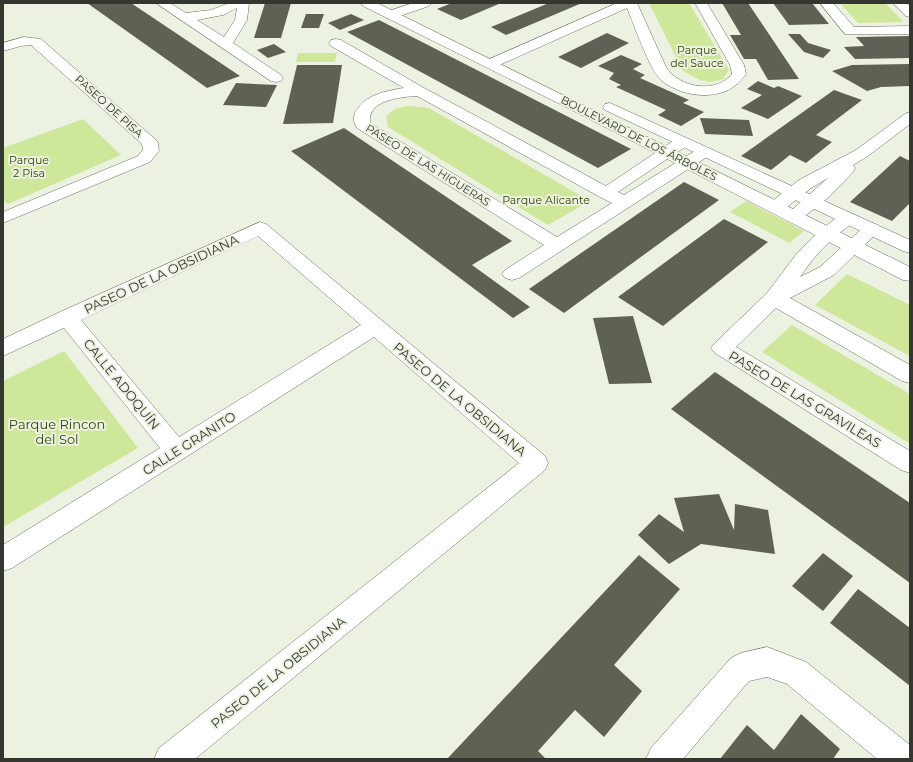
<svg xmlns="http://www.w3.org/2000/svg" width="913" height="762" font-family="Montserrat,sans-serif">
<rect width="100%" height="100%" fill="#ecf2e1"/>
<g fill="#cfe79a">
<polygon points="649,3 689,3 729,70 723,79 711,82 700,80 683,71"/>
<polygon points="840,3 885,3 904,22 858,23"/>
<polygon points="298,53 337,53 335,62 296,62"/>
<polygon points="408,106 429,108 590,201 548,225 388,127 386,116 395,109"/>
<polygon points="83,119 121,155 8,204 3,200 3,148"/>
<polygon points="746,201 804,231 789,243 730,212"/>
<polygon points="847,274 910,305 910,356 815,305"/>
<polygon points="792,325 910,394 910,444 762,352"/>
<polygon points="64,351 138,448 3,527 3,381"/>
</g>
<g fill="#5e6254">
<polygon points="87,3 131,3 240,76 207,88"/>
<polygon points="265,3 291,3 281,38 254,38"/>
<polygon points="452,3 501,3 461,20 437,9"/>
<polygon points="549,3 582,3 506,35 491,27"/>
<polygon points="722,3 748,3 799,79 768,80 756,59 744,59 730,35 741,35"/>
<polygon points="773,3 812,3 829,24 789,25"/>
<polygon points="306,14 324,14 319,28 301,28"/>
<polygon points="351,14 364,20 340,30 328,23"/>
<polygon points="379,20 631,149 598,168 347,32"/>
<polygon points="607,33 629,43 581,68 558,57"/>
<polygon points="788,34 800,34 808,43 831,50 823,58 804,52"/>
<polygon points="910,36 910,58 855,59 844,47 864,46 856,37"/>
<polygon points="274,44 286,52 268,58 257,50"/>
<polygon points="621,55 642,64 633,69 645,75 640,78 689,100 683,103 704,112 681,126 658,115 666,110 616,87 621,85 609,79 614,73 598,66"/>
<polygon points="910,64 910,86 881,87 867,91 832,71 852,65"/>
<polygon points="297,65 342,65 333,123 283,124"/>
<polygon points="758,81 774,88 778,86 802,96 768,119 741,108 762,95 747,89"/>
<polygon points="236,83 277,85 266,107 223,105"/>
<polygon points="834,90 862,100 816,135 832,142 806,163 790,155 771,170 741,156"/>
<polygon points="700,118 749,120 753,136 705,134"/>
<polygon points="344,128 512,241 472,265 530,307 513,318 291,151"/>
<polygon points="900,156 910,161 910,203 892,221 850,202"/>
<polygon points="684,182 719,200 564,313 529,289"/>
<polygon points="724,219 768,242 663,326 618,297"/>
<polygon points="633,316 652,383 609,384 593,318"/>
<polygon points="715,372 910,503 910,583 671,409"/>
<polygon points="719,494 734,530 735,504 768,510 775,554 701,544 669,564 638,535 659,514 684,532 674,498"/>
<polygon points="823,553 853,576 823,611 792,586"/>
<polygon points="639,555 680,589 614,665 642,691 604,737 575,710 538,751 546,759 447,759"/>
<polygon points="858,589 910,628 910,686 830,623"/>
<polygon points="801,714 840,749 833,759 720,759 747,725 774,750"/>
</g>
<g fill="none" stroke-linecap="round" stroke-linejoin="round">
<g stroke="#686d5e" stroke-width="1">
<g id="minor">
<path d="M 156,3 L 170,3 L 186,13 L 211,10 L 229,3 L 249,3 L 247,20 L 233,43 L 281,75 L 283,78 L 281,81 L 276,82 L 271,81 ZM 237,8 L 235,20 L 224,37 L 197,20 L 223,15 Z"/>
<polygon points="413,3 431,3 429,6 394,18 386,18 384,15 386,12"/>
<path d="M 617,3 L 637,3 L 666,67 C 679,88 716,94 732,74 L 730,65 L 695,3 L 707,3 L 744,65 L 746,74 C 736,88 725,94 707,95 C 692,96 672,90 661,80 C 649,69 634,24 627,8 L 495,67 L 490,68 L 485,67 L 483,64 L 485,61 Z"/>
<polygon points="820,3 833,3 854,27 910,26 910,34 845,34"/>
<polygon points="893,3 906,3 910,6 910,17 906,16"/>
<polygon points="24,37 41,39 156,140 158,143 159,151 150,162 3,223 3,212 138,156 143,150 142,144 31,45 21,46 3,51 3,43"/>
<path d="M 336,39 L 341,40 L 424,88 L 606,186 L 676,139 L 682,137 L 688,139 L 690,142 L 688,145 L 618,192 L 624,195 L 698,149 L 704,147 L 710,149 L 712,152 L 710,155 L 519,278 L 512,280 L 505,278 L 502,274 L 505,270 L 544,245 L 357,128 C 354,124 353,118 355,113 C 364,95 385,91 404,88 L 331,46 L 329,43 L 331,40 ZM 417,96 L 600,197 L 612,203 L 557,237 L 370,123 C 367,100 400,97 417,96 Z"/>
<polygon points="910,112 910,124 868,156 853,165 855,168 853,172 830,196 800,220 794,221 788,220 785,216 828,178 811,188 782,211 776,212 770,211 767,207 770,203 799,180 856,150 905,114"/>
<path d="M 847,213 L 853,214 L 856,218 C 851,226 842,230 835,237 C 821,249 810,262 800,277 L 820,267 L 866,225 L 872,223 L 878,225 L 881,229 L 834,275 L 790,298 L 910,365 L 910,383 L 902,381 L 776,308 L 736,347 L 910,451 L 910,473 L 901,470 L 715,353 L 711,348 L 715,343 L 767,293 L 798,252 L 822,229 L 841,214 Z"/>
<path d="M 260,222 L 266,224 L 545,456 L 548,463 L 545,470 L 195,759 L 154,759 L 159,748 L 519,463 L 374,337 L 12,568 L 3,571 L 3,545 L 160,448 L 64,328 L 3,356 L 3,339 L 60,312 ZM 258,236 L 361,325 L 179,437 L 81,320 Z"/>
<polygon points="767,647 806,662 910,745 910,759 877,759 787,684 767,677 749,681 683,759 646,759 651,748 731,658 741,653"/>
</g>
</g>
<g stroke="#686d5e" stroke-width="1">
<g id="major">
<polygon points="361,3 377,3 910,267 910,281 903,280 564,106 363,6"/>
<polygon points="610,103 910,240 910,253 903,251 605,110 603,107 605,104"/>
</g>
</g>
<use href="#minor" fill="#fff" fill-rule="evenodd"/>
<use href="#major" fill="#fff" fill-rule="evenodd"/>
</g>
<g text-anchor="middle" dominant-baseline="central" stroke-width="4" stroke-linejoin="round" paint-order="stroke">
<g font-size="11" fill="#344300" stroke="#ecf2e1">
<text x="697" y="50">Parque<tspan x="697" dy="13">del Sauce</tspan></text>
<text x="29" y="160">Parque<tspan x="29" dy="13">2 Pisa</tspan></text>
<text x="546" y="200">Parque Alicante</text>
</g>
<g font-size="11" fill="#343730" stroke="#ecf2e1">
<text transform="translate(109 106) rotate(42)">PASEO DE PISA</text>
<text transform="translate(639 138) rotate(27)">BOULEVARD DE LOS ÁRBOLES</text>
<text transform="translate(428 165) rotate(32)">PASEO DE LAS HIGUERAS</text>
</g>
<g font-size="13" fill="#343730" stroke="#ecf2e1">
<text transform="translate(161 274) rotate(-25)">PASEO DE LA OBSIDIANA</text>
<text transform="translate(122 384) rotate(51)">CALLE ADOQUÍN</text>
<text transform="translate(460 399) rotate(40)">PASEO DE LA OBSIDIANA</text>
<text transform="translate(805 399) rotate(31)">PASEO DE LAS GRAVILEAS</text>
<text transform="translate(189 443) rotate(-32)">CALLE GRANITO</text>
<text transform="translate(278 672) rotate(-39)">PASEO DE LA OBSIDIANA</text>
</g>
<g font-size="13" fill="#344300" stroke="#ecf2e1">
<text x="57" y="424">Parque Rincon<tspan x="57" dy="15">del Sol</tspan></text>
</g>
</g>
<rect width="913" height="762" fill="none" stroke="#343730" stroke-width="8"/>
</svg>
